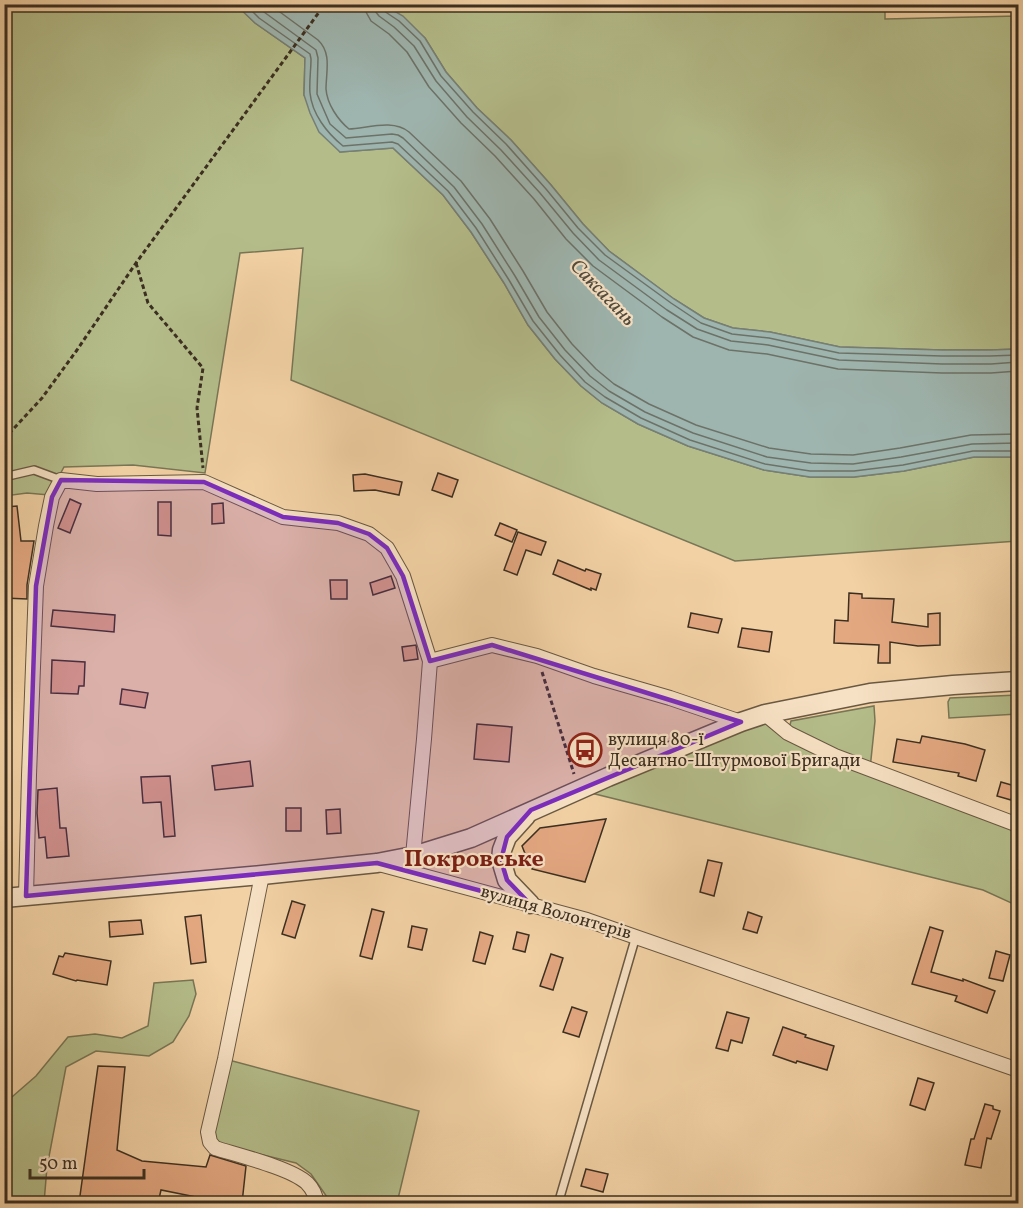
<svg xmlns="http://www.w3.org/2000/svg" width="1023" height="1208" font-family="Vollkorn,serif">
<rect width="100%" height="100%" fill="#f2d1a4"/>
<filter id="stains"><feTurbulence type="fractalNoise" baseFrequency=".00333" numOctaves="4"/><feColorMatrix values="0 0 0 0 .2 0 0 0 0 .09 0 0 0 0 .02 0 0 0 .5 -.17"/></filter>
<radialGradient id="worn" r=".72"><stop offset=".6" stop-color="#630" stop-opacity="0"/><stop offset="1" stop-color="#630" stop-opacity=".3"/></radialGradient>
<g fill="#b4bd8a" stroke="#787656" stroke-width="1.5">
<polygon points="236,4 255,23 305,58 304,95 340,152 393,148 443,195 471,232 504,283 528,325 555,359 581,386 602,403 638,424 688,446 764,470 810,477 854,477 904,471 974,457 1018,457 1018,541 735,561 291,380 303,248 240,253 205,473 133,465 64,467 49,495 27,493 5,496 5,5"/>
<polygon points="885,4 885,19 1018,16 1018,349 990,350 942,350 840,347 770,332 733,328 704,318 674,299 609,251 583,224 551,185 511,140 477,108 446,72 425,38 384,5"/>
<polygon points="1018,695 1018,714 949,718 948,702 950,698"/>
<polygon points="874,706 875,721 870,769 1018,825 1018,906 983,890 579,790 765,714 788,733 791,721"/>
<polygon points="193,980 196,994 189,1016 173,1042 149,1056 96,1051 66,1067 47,1167 44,1203 5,1203 5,1103 36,1076 68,1037 95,1034 122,1038 148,1026 154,983"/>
<polygon points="225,1059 419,1111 397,1203 326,1203 327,1197 311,1174 296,1163 210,1142"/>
</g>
<polygon fill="#9eb5af" stroke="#767f76" stroke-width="1.5" points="236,5 384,5 403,16 425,38 446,72 477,108 511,140 551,185 583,224 609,251 674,299 704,318 733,328 770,332 840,347 942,350 990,350 1018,349 1018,457 974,457 904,471 854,477 810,477 764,470 688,446 638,424 602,403 581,386 555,359 528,325 504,283 471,232 443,195 393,148 340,152 319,132 310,113 304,95 305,58 255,23"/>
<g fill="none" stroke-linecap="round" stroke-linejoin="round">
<g stroke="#6c7268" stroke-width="1.5">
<path d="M 245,4 L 259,18 L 310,54 L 311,59 C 311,70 309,82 310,93 C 312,114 327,133 343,146 L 392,142 L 398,144 L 448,191 L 476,228 L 509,280 L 533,321 L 560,355 L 585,382 L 605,397 L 641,418 L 690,440 L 765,464 L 810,471 L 854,471 L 903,465 L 973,451 L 1018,451"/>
<polyline points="256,4 264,12 316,50 318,58 317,94 323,108 330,124 346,138 392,134 398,135 403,138 454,187 482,224 515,276 539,317 565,350 590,376 609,391 645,412 693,433 767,457 811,463 853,464 901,457 972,444 1018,443"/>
<path d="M 269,4 L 318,40 C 332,53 326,72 326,89 C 327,104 338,120 349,129 C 368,128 393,119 409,132 L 461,181 L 490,219 L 523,271 L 547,312 L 572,344 L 596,369 L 614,384 L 649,404 L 696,425 L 769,448 L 811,454 L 853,455 L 900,448 L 971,435 L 1018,434"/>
<polyline points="366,4 366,12 371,21 389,34 407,52 429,87 461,123 495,156 534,199 566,239 593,266 662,317 693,337 729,350 767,354 838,369 942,373 991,373 1018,371"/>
<polyline points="375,4 375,11 379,16 394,27 414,46 436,81 467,117 501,150 540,193 573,233 599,260 667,310 697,329 731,341 768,345 839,360 942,364 991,364 1018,362"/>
<polyline points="382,4 384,11 399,21 420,41 441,76 473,112 506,144 546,189 578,228 605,255 671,303 701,323 732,334 769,338 839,353 942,356 990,356 1018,355"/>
</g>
</g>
<g fill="#e4a881" stroke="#3b2f21" stroke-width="1.5">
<polygon points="438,473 458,480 452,497 432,490"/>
<polygon points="365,474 402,482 399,495 375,490 354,491 353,475"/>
<polygon points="70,499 81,504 70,533 58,528"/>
<polygon points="158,502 171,502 171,536 158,535"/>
<polygon points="223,503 224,523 212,524 212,504"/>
<polygon points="17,506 21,541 34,541 27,585 27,599 4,598 4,554 10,554 6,507"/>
<polygon points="500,523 517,530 512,542 495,535"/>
<polygon points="518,532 546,542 541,555 526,550 517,575 504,570"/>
<polygon points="558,560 585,571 586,569 601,574 596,590 591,588 591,590 553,574"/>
<polygon points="391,576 395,588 373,595 370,583"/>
<polygon points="330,580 347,580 347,599 331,599"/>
<polygon points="849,593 862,594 862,598 894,599 892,622 928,627 928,614 940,613 940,645 918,646 890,642 890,663 878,663 879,645 834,643 835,620 848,621"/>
<polygon points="53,610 115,615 114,632 51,626"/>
<polygon points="691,613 722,619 718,633 688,627"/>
<polygon points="742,628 772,632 769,652 738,647"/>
<polygon points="416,645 418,659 404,661 402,647"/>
<polygon points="52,660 85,662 84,686 79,686 78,694 51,693"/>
<polygon points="122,689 148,693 145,708 120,704"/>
<polygon points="477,724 512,727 509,762 474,759"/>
<polygon points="922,736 965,744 985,750 976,781 958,776 959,773 893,762 897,739 920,743"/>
<polygon points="250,761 253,786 215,790 212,766"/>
<polygon points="170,776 175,836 164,837 161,802 143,803 141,777"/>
<polygon points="1001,782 1015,786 1011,800 997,796"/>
<polygon points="57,788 60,828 66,828 69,856 47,858 45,837 39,838 37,813 38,790"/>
<rect x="286" y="808" width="15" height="23"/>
<polygon points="340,809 341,833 327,834 326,810"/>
<polygon points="606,819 585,882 532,869 534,858 526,856 522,846 540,828"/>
<polygon points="708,860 722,863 714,896 700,892"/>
<polygon points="292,901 305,905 295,938 282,934"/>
<polygon points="372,909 384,912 372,959 360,956"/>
<polygon points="748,912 762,917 757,933 743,929"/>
<polygon points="201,915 206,962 191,964 185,917"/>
<polygon points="141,920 143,934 110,937 109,922"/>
<polygon points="412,926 427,929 422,950 408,947"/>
<polygon points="930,927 943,931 931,972 963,981 963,979 995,991 987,1013 955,1001 957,996 912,984"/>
<polygon points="480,932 493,936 485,964 473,961"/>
<polygon points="517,932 529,935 525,952 513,949"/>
<polygon points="996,951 1010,955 1003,981 989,978"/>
<polygon points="65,953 111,961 107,985 77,980 76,981 53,974 59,956 63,957"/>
<polygon points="551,954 563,958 553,990 540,986"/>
<polygon points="572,1007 587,1012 579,1037 563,1032"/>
<polygon points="727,1012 749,1018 742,1043 731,1040 728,1051 716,1048"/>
<polygon points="783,1027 806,1035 805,1037 834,1046 827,1070 797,1061 796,1063 773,1055"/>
<polygon points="98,1066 125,1067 117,1150 142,1161 206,1167 210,1155 246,1166 242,1203 210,1203 211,1200 161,1190 158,1203 79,1203"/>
<polygon points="918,1078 934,1083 925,1110 910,1105"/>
<polygon points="985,1104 993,1106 993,1109 1000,1111 991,1139 987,1138 981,1168 965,1165 971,1139 974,1139"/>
<polygon points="586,1169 608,1174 603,1192 581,1186"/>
</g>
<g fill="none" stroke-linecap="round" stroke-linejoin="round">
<g stroke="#695842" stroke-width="10">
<g id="service">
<polyline points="4,477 34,470 61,480"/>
<polyline points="558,1204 636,936"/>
</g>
</g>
<g stroke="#695842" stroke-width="16">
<g id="minor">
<polyline points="430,661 492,645 537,656 594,676 670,698 741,722"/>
<polyline points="765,714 788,733 835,756 1018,825"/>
<polyline points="379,864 587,920 1018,1070"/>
<path d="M 262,875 L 225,1059 L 208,1132 L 210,1142 L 215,1148 C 237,1155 291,1168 307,1183 C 312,1188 316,1196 317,1204"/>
<polyline points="26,896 29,775 36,586 46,526 52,497 61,480 97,484 204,482 283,517 338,523 369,534 387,548 403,576 430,661 424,739 413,856"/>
</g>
</g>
<g stroke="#695842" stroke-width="21">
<g id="tertiary">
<polyline points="526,816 507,837 502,850 501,860 507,880 530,904"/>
<polyline points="4,898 262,875 377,863 413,856 471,838 608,777 741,722 765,714 870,693 953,685 1018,681"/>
</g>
</g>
<g stroke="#3b2f21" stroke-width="3" stroke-dasharray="4.5 3" stroke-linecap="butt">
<polyline points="136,263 148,303 203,368 197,408 203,468"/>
<polyline points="4,439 42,398 77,350 136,263 325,4"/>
<polyline points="542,672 574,774"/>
</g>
<use href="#service" stroke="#f7e1c4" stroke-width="7"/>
<use href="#minor" stroke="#f7e1c4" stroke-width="14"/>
<use href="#tertiary" stroke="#f7e1c4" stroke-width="18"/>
</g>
<path fill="#7b2cbf" fill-opacity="0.2" stroke="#7b2cbf" stroke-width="4.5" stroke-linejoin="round" d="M 61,480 L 204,482 L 283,517 L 338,523 L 369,534 L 387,548 L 403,576 L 430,661 L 492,645 L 741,722 L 531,810 L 507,837 L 501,860 L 507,880 L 530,904 L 377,863 L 26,896 L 36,586 L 52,497 Z"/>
<defs>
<g id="bus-ring" transform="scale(1.725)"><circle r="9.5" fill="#f7e1c4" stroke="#8f2418" stroke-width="1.5"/><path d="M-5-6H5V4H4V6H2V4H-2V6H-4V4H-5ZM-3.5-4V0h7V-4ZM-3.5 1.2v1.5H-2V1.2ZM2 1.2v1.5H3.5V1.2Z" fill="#8f2418"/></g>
</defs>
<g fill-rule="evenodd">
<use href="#bus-ring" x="585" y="750"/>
</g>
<g text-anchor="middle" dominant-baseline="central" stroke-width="4.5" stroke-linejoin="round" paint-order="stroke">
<g font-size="18" fill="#3b2f21" stroke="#f7e1c4" text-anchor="start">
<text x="608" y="740">вулиця 80-ї<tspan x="608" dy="21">Десантно-Штурмової Бригади</tspan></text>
</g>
<g font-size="18" fill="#3b2f21" stroke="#f7e1c4">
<text transform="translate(556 913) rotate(16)">вулиця Волонтерів</text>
</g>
<g font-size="20" font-style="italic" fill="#4f4a3d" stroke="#f7e1c4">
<text transform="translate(602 293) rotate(46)">Саксагань</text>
</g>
<g font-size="24" font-weight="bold" fill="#7a1f14" stroke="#f7e1c4">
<text x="474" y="860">Покровське</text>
</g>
</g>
<rect width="1023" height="1208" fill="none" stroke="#f2d1a4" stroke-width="24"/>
<rect x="6" y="6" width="1011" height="1196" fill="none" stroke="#3b2f21" stroke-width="3"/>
<rect x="12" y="12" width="999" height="1184" fill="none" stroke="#3b2f21" stroke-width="1.5"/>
<path d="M30 1169v9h114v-9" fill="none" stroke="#3b2f21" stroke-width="3"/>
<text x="39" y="1169" font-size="18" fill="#3b2f21" stroke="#f7e1c4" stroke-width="4.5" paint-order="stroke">50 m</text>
<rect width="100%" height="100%" filter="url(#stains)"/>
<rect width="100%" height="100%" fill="url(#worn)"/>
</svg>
